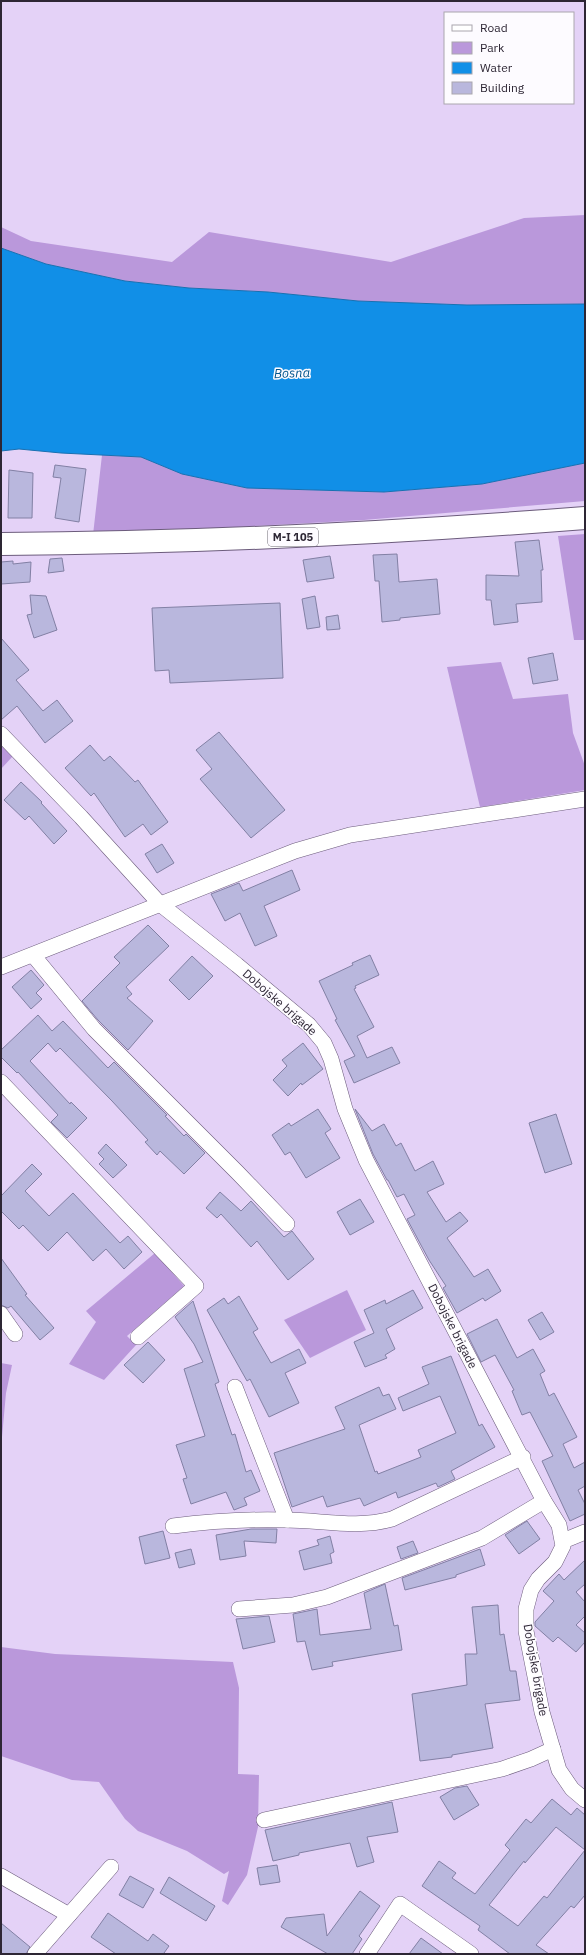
<svg xmlns="http://www.w3.org/2000/svg" width="586" height="1955" font-family="'IBM Plex Sans',sans-serif">
<rect width="100%" height="100%" fill="#e4d2f7"/>
<g fill="#ba98db">
<polygon points="585,215 585,304 467,305 358,301 268,292 189,288 125,281 46,264 1,248 1,227 31,241 172,262 209,232 391,262 524,218"/>
<polygon points="102,455 141,457 182,474 247,488 384,492 482,484 585,463 585,501 364,520 93,535"/>
<polygon points="585,534 585,640 574,640 558,536"/>
<polygon points="501,662 513,699 568,694 573,733 585,766 585,790 480,807 447,667"/>
<polygon points="1,745 13,756 1,769"/>
<polygon points="155,1253 184,1286 127,1336 136,1345 104,1380 69,1364 96,1322 86,1311"/>
<polygon points="347,1290 366,1330 310,1358 284,1320"/>
<polygon points="1,1363 12,1365 6,1393 1,1448"/>
<polygon points="1,1647 55,1654 233,1662 239,1688 238,1774 259,1775 258,1827 247,1875 228,1905 222,1901 229,1871 224,1874 187,1851 138,1831 125,1819 99,1782 72,1780 1,1756"/>
</g>
<polygon fill="#118fe7" stroke="#1970b1" points="1,248 46,264 125,281 189,288 268,292 358,301 467,305 585,304 585,463 482,484 384,492 247,488 182,474 141,457 61,453 19,449 1,451"/>
<g fill="#b9b7dd" stroke="#8280a4">
<polygon points="55,465 86,469 79,522 55,518 61,478 53,477"/>
<polygon points="9,470 33,473 32,518 8,518"/>
<polygon points="539,540 543,570 541,570 542,602 516,604 518,622 494,625 491,600 486,600 486,575 519,576 515,542"/>
<polygon points="397,554 399,582 437,579 440,614 400,618 400,620 382,622 379,581 375,581 373,555"/>
<polygon points="330,556 334,578 307,582 303,560"/>
<polygon points="62,558 64,571 48,573 50,559"/>
<polygon points="13,561 13,564 31,562 30,582 1,584 1,562"/>
<polygon points="30,595 46,596 57,630 34,638 27,615 32,614"/>
<polygon points="315,596 320,627 307,629 302,599"/>
<polygon points="280,603 283,678 170,683 169,670 155,671 152,608"/>
<polygon points="338,615 340,629 327,630 326,617"/>
<polygon points="1,638 29,670 16,680 43,711 57,700 73,721 45,743 17,706 1,720"/>
<polygon points="553,653 558,680 533,684 528,658"/>
<polygon points="219,732 285,810 251,838 200,779 212,769 196,750"/>
<polygon points="90,745 104,761 110,756 135,782 138,780 168,822 151,835 143,824 125,837 94,793 91,796 65,768"/>
<polygon points="21,782 42,802 41,803 67,831 54,844 29,816 25,820 4,800"/>
<polygon points="162,844 174,863 157,873 145,854"/>
<polygon points="292,870 300,890 264,906 277,936 255,946 240,913 225,921 211,894 239,883 243,891"/>
<polygon points="148,925 169,946 126,987 132,994 127,998 153,1021 128,1050 98,1020 82,1001 120,963 114,957"/>
<polygon points="370,955 379,975 355,986 356,988 354,989 374,1027 357,1036 367,1058 392,1047 400,1063 354,1083 344,1061 355,1056 335,1020 337,1019 319,981 353,965 352,963"/>
<polygon points="192,956 213,976 189,1000 169,980"/>
<polygon points="31,970 44,985 36,993 42,999 31,1009 12,987"/>
<polygon points="38,1015 52,1031 63,1021 108,1068 114,1062 167,1115 165,1116 184,1136 186,1134 205,1153 184,1174 160,1151 157,1155 145,1142 148,1140 112,1101 60,1048 56,1052 48,1043 30,1061 70,1104 71,1102 87,1118 67,1138 51,1122 58,1115 18,1072 17,1073 1,1057 1,1050"/>
<polygon points="303,1043 323,1069 302,1085 301,1083 288,1096 273,1080 287,1066 282,1060"/>
<polygon points="318,1109 331,1129 325,1133 340,1158 306,1178 290,1152 285,1155 272,1135 289,1123 291,1126"/>
<polygon points="355,1109 372,1131 384,1124 396,1146 401,1143 415,1171 433,1161 444,1184 427,1192 446,1222 460,1212 468,1221 447,1238 474,1277 488,1269 501,1291 485,1301 483,1298 457,1313 443,1288 446,1286 429,1260 407,1219 415,1215 404,1194 397,1197 388,1180 387,1180 373,1154"/>
<polygon points="556,1114 572,1164 545,1173 529,1123"/>
<polygon points="106,1144 127,1165 113,1178 99,1164 104,1159 98,1153"/>
<polygon points="32,1164 42,1174 25,1191 49,1216 73,1193 120,1243 128,1236 142,1252 124,1269 106,1249 93,1261 67,1232 48,1251 23,1225 19,1229 1,1211 1,1196"/>
<polygon points="220,1192 241,1211 251,1201 284,1237 292,1231 314,1259 288,1280 257,1241 251,1247 221,1214 217,1218 206,1208"/>
<polygon points="360,1199 374,1222 350,1235 337,1212"/>
<polygon points="1,1258 27,1294 25,1295 54,1328 40,1340 11,1306 8,1308 1,1305"/>
<polygon points="413,1290 423,1308 386,1329 395,1349 385,1355 387,1358 365,1367 354,1342 374,1333 364,1310 385,1300 386,1304"/>
<polygon points="239,1296 258,1329 253,1332 271,1363 299,1349 306,1363 285,1373 299,1403 269,1417 250,1379 247,1381 207,1310 224,1298 228,1304"/>
<polygon points="193,1301 219,1382 215,1384 232,1435 235,1434 246,1472 251,1470 260,1491 244,1498 247,1505 234,1510 226,1492 191,1504 183,1479 187,1478 176,1445 205,1436 184,1369 203,1362 194,1344 175,1317"/>
<polygon points="542,1312 554,1332 540,1340 528,1320"/>
<polygon points="497,1319 517,1358 533,1349 545,1371 540,1374 549,1396 554,1393 577,1437 563,1444 574,1468 585,1462 585,1486 578,1490 585,1504 585,1514 570,1521 542,1461 553,1456 530,1412 522,1415 512,1391 514,1390 495,1355 481,1362 467,1334"/>
<polygon points="148,1342 165,1360 143,1383 124,1365"/>
<polygon points="451,1356 479,1426 482,1424 495,1447 451,1471 455,1479 438,1487 436,1483 398,1498 396,1492 364,1506 360,1498 327,1507 323,1496 292,1507 274,1453 345,1429 335,1407 379,1387 383,1396 389,1394 396,1409 359,1425 375,1472 377,1471 378,1474 421,1457 418,1450 456,1433 440,1396 403,1411 398,1398 429,1384 422,1367"/>
<polygon points="527,1521 540,1539 519,1554 505,1535"/>
<polygon points="251,1529 277,1529 276,1543 244,1541 246,1556 220,1560 216,1535"/>
<polygon points="163,1531 170,1558 145,1564 139,1537"/>
<polygon points="330,1536 334,1552 330,1554 332,1563 304,1570 299,1551 319,1545 317,1540"/>
<polygon points="413,1541 418,1553 401,1559 397,1547"/>
<polygon points="191,1549 195,1564 179,1568 175,1553"/>
<polygon points="480,1549 485,1565 456,1575 456,1577 405,1590 402,1578"/>
<polygon points="585,1560 585,1584 576,1592 585,1602 585,1616 576,1625 585,1633 585,1642 576,1652 558,1637 553,1642 535,1626 535,1622 554,1601 543,1591 559,1574 564,1580"/>
<polygon points="385,1584 394,1626 398,1625 402,1650 332,1662 333,1666 312,1670 305,1641 297,1642 293,1614 317,1609 320,1635 371,1629 364,1593"/>
<polygon points="498,1605 500,1635 504,1634 510,1671 516,1671 520,1700 485,1704 493,1748 452,1755 452,1757 420,1761 412,1694 467,1685 465,1654 477,1654 472,1607"/>
<polygon points="269,1616 275,1642 243,1649 236,1619"/>
<polygon points="467,1786 479,1805 454,1820 440,1797 455,1788"/>
<polygon points="552,1799 571,1815 577,1808 585,1815 585,1850 556,1827 525,1863 524,1861 489,1905 518,1926 544,1896 547,1898 585,1850 585,1895 574,1908 571,1906 536,1945 549,1954 510,1954 478,1930 480,1926 422,1886 439,1861 456,1873 452,1878 475,1894 510,1850 505,1845 526,1819 531,1823"/>
<polygon points="392,1802 398,1832 367,1837 374,1862 357,1867 350,1843 299,1853 299,1855 273,1861 265,1830"/>
<polygon points="277,1865 280,1882 260,1885 257,1868"/>
<polygon points="130,1876 154,1889 143,1908 119,1895"/>
<polygon points="169,1877 215,1906 206,1921 160,1893"/>
<polygon points="360,1891 380,1906 359,1936 362,1939 352,1954 328,1954 281,1927 286,1918 324,1914 327,1936"/>
<polygon points="108,1913 148,1941 153,1934 169,1946 164,1953 166,1954 116,1954 91,1937"/>
<polygon points="1,1923 30,1947 26,1954 1,1954"/>
<polygon points="421,1938 443,1954 409,1954"/>
</g>
<g fill="none" stroke-linecap="round" stroke-linejoin="round">
<g stroke="#6c5c7c" stroke-width="16">
<g id="minor">
<polyline points="1,734 81,817 160,904 237,965 309,1025 324,1043 331,1059 345,1109 366,1160 544,1501 559,1525 563,1546 555,1562 538,1579 531,1590 526,1609 526,1631 542,1712 559,1770 572,1789 585,1800"/>
<polyline points="33,955 94,1029 238,1173 287,1224"/>
<polyline points="1,967 295,851 350,835 585,799"/>
<polyline points="1,1082 196,1286 138,1337"/>
<polyline points="1,1314 15,1334"/>
<polyline points="235,1387 287,1520"/>
<path d="M 173,1526 C 211,1521 248,1519 286,1520 C 322,1520 356,1529 392,1519 L 523,1457"/>
<polyline points="563,1541 585,1532"/>
<polyline points="239,1609 293,1605 327,1597 482,1538 544,1501"/>
<polyline points="264,1820 502,1769 531,1759 553,1749"/>
<polyline points="1,1876 69,1915"/>
<polyline points="35,1954 111,1867"/>
<polyline points="367,1954 400,1904 471,1954"/>
</g>
</g>
<g stroke="#6c5c7c" stroke-width="24">
<path id="primary" d="M 1,544 C 196,543 390,533 585,518"/>
</g>
<use href="#minor" stroke="#fff" stroke-width="15"/>
<use href="#primary" stroke="#fff" stroke-width="22"/>
</g>
<g text-anchor="middle" dominant-baseline="central" stroke-width="3" stroke-linejoin="round" paint-order="stroke">
<rect fill="#fdfbff" stroke="#6b6671" stroke-width="1" x="268" y="528" width="50" height="18" rx="3"/>
<g font-size="11" font-weight="bold" fill="#2d2634">
<text x="293" y="537">M-I 105</text>
</g>
<g font-size="12" fill="#2d2634" stroke="#fdfbff">
<text transform="translate(280 1002) rotate(41)">Dobojske brigade</text>
<text transform="translate(453 1326) rotate(63)">Dobojske brigade</text>
<text transform="translate(536 1670) rotate(80)">Dobojske brigade</text>
</g>
<g font-size="13" font-style="italic" fill="#00548d" stroke="#fdfbff">
<text transform="translate(292 373) rotate(-2)">Bosna</text>
</g>
</g>
<rect width="586" height="1955" fill="none" stroke="#2d2634" stroke-width="4"/>
<rect x="444" y="12" width="130" height="92" fill="#fdfbff" stroke="#aaa6ae"/>
<rect x="452" y="25" width="20" height="6" fill="#ffffff" stroke="#aaa6ae"/>
<text x="480" y="32" font-size="12" fill="#2d2634">Road</text>
<rect x="452" y="42" width="20" height="12" fill="#ba98db" stroke="#aaa6ae"/>
<text x="480" y="52" font-size="12" fill="#2d2634">Park</text>
<rect x="452" y="62" width="20" height="12" fill="#118fe7" stroke="#aaa6ae"/>
<text x="480" y="72" font-size="12" fill="#2d2634">Water</text>
<rect x="452" y="82" width="20" height="12" fill="#b9b7dd" stroke="#aaa6ae"/>
<text x="480" y="92" font-size="12" fill="#2d2634">Building</text>
</svg>
